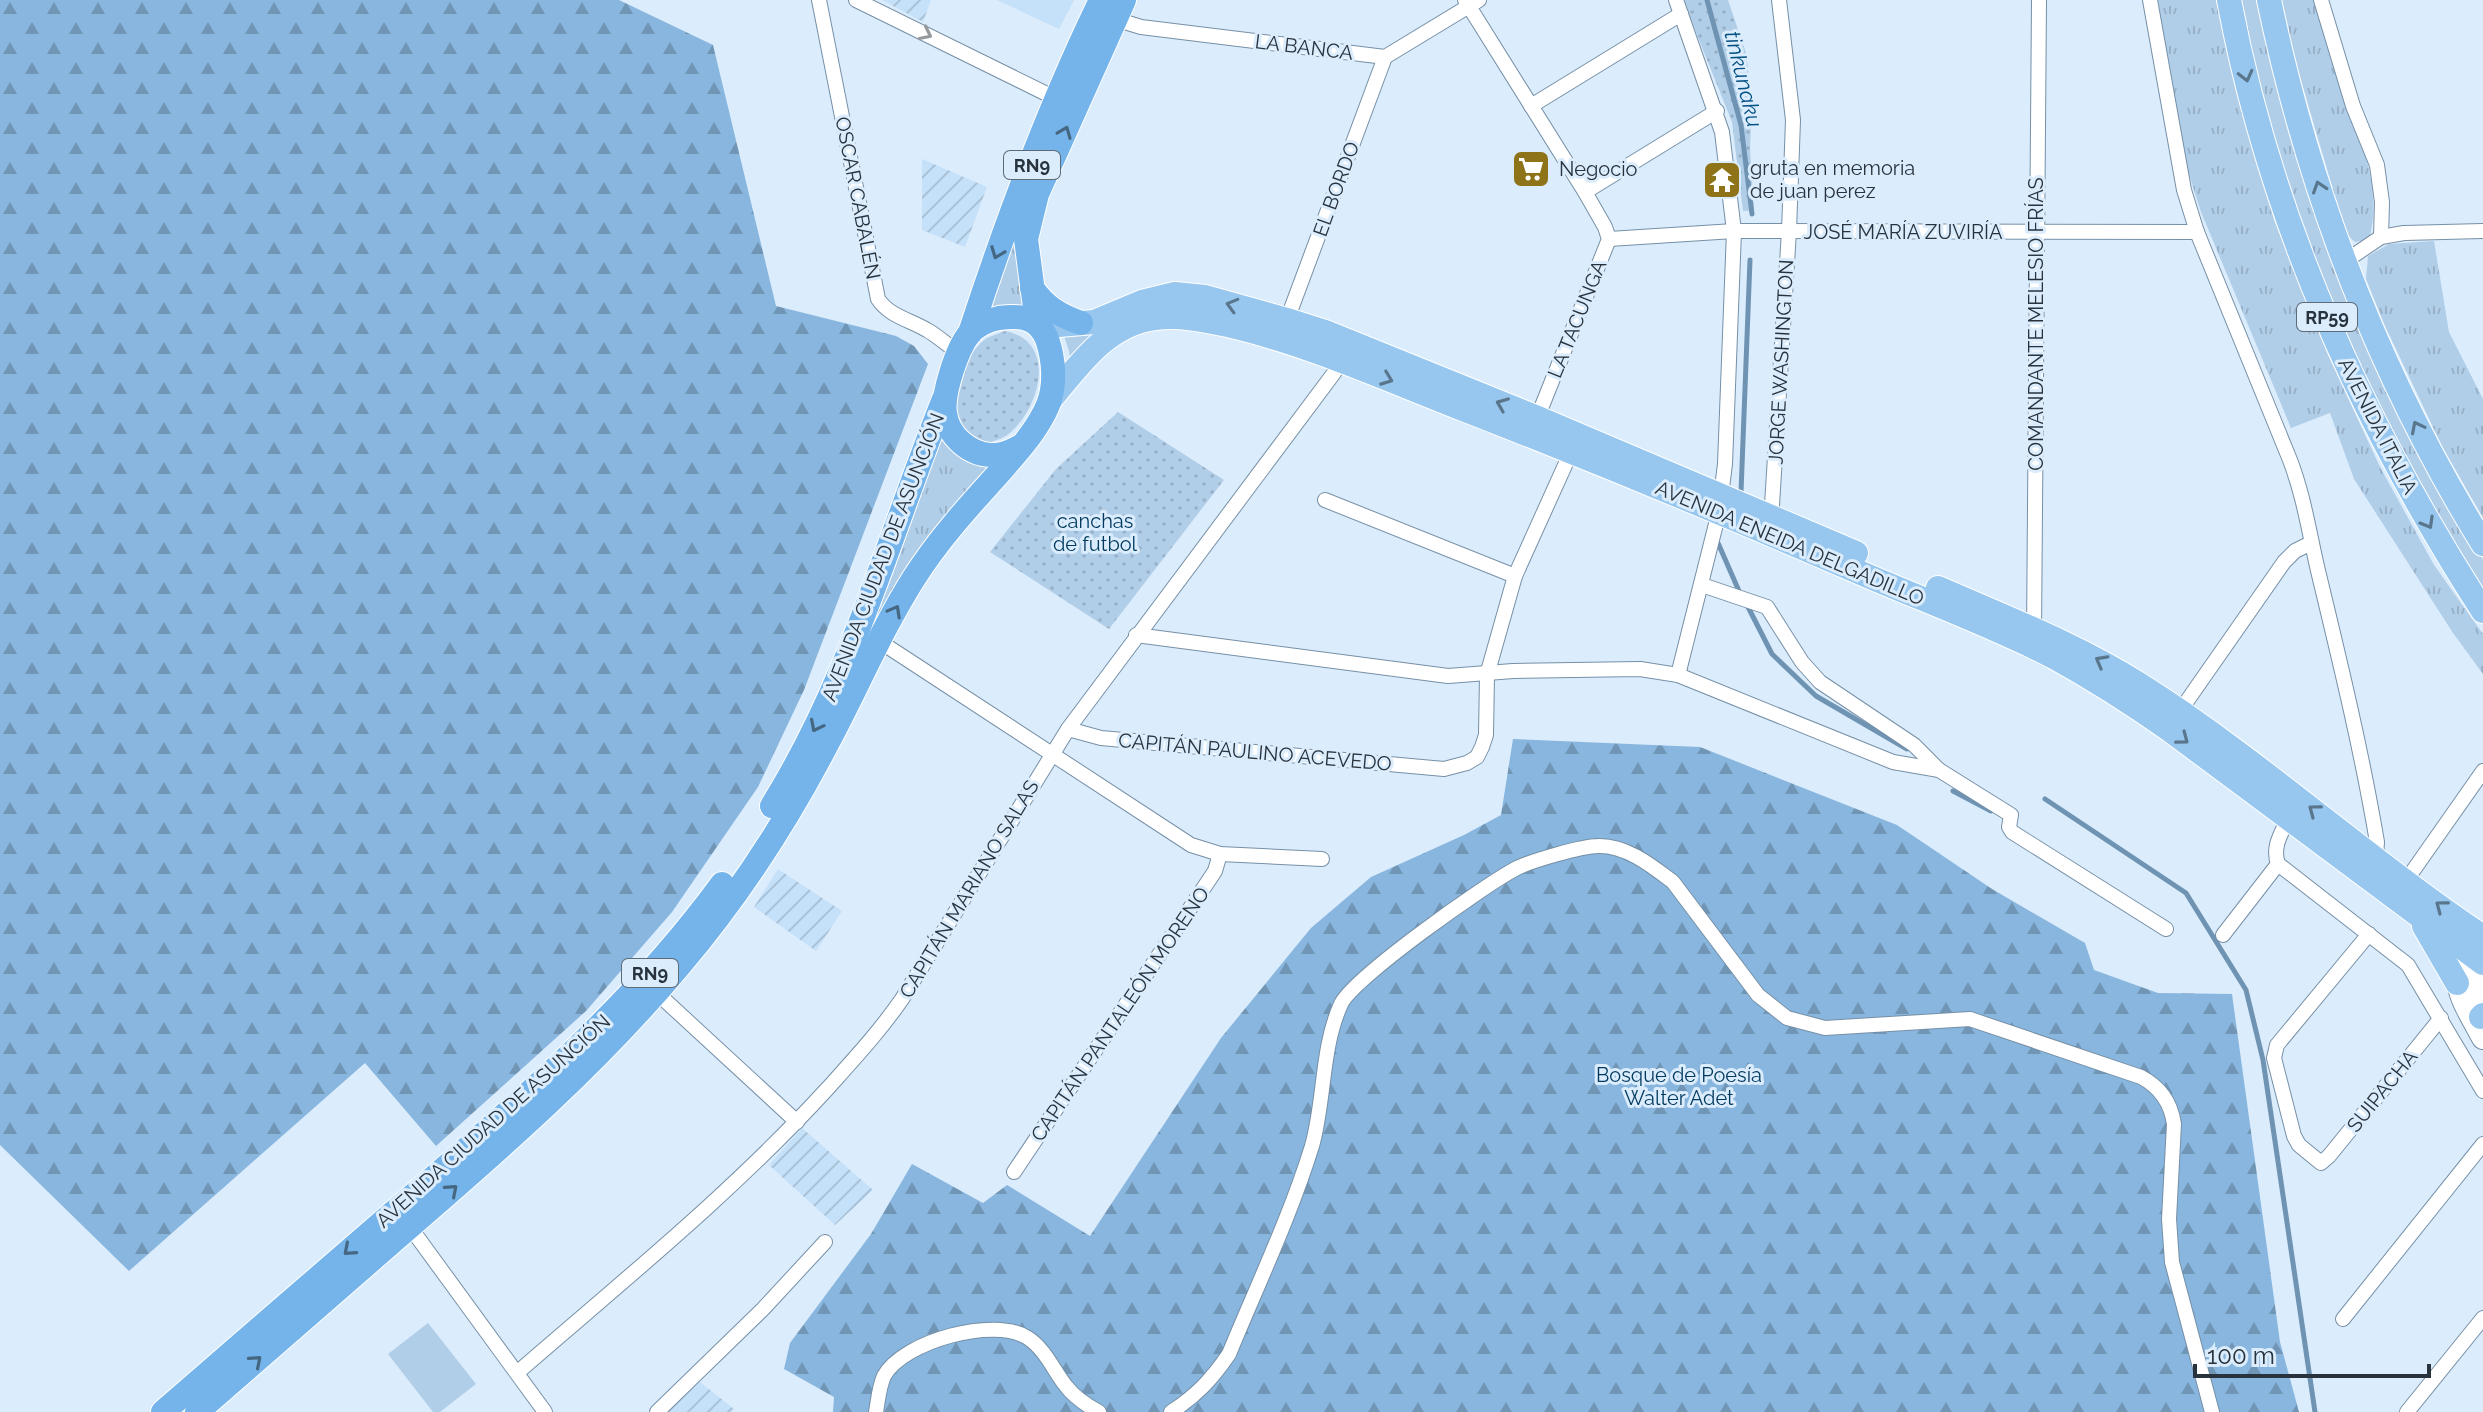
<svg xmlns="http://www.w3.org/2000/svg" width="2483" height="1412" font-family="Raleway,sans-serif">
<defs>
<pattern id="industrial-furrows" width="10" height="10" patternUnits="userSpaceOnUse" patternTransform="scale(2)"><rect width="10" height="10" fill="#c5e1fa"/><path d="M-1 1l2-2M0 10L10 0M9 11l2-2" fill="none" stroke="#a9c2d7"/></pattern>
<pattern id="grass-tufts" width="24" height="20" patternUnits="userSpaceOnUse" patternTransform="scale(2)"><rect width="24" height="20" fill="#b1cee9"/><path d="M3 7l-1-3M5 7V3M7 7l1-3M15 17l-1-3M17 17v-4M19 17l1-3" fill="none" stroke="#98b1c9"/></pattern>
<pattern id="forest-firs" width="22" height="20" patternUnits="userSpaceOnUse" patternTransform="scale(2)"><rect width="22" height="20" fill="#89b6de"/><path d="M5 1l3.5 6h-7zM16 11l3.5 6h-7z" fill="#7095b5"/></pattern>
<pattern id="park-dots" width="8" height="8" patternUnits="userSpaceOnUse" patternTransform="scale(2)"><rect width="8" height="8" fill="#b1cee9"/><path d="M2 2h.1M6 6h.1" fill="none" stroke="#98b1c9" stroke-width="1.8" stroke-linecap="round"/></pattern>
</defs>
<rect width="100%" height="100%" fill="#dbecfc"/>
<polygon fill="#c5e1fa" points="997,0 1074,0 1059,29"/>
<g fill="url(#industrial-furrows)">
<polygon points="882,0 931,0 923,22"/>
<polygon points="922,159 987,187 965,247 922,230"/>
<polygon points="778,869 842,911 816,951 754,907"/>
<polygon points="802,1128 873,1190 835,1225 769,1165"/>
<polygon points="700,1382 734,1409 731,1412 667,1412"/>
</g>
<g fill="url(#grass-tufts)">
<polygon points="2158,0 2216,0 2236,91 2274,220 2328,355 2380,467 2434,565 2483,634 2483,674 2453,633 2354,479 2330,413 2291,428 2201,212 2180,146"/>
<polygon points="2238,0 2257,0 2300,159 2483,560 2483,596 2383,422 2323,287 2286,187"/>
<path d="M 2282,0 L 2318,0 C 2322,20 2326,41 2332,60 C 2350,115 2386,181 2369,239 L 2355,242 L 2346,234 L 2288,36 Z"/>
<polygon points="1035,191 1033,306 994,311 989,305 1019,221"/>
<polygon points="2434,241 2449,332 2483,399 2483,518 2442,446 2385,326 2366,279 2368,256 2389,244"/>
<polygon points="1161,310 1071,369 1069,351 1062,330"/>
<path d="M 942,427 C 954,450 970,460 996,465 C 958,507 919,549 891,599 C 873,631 861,669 845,703 C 807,782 761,859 707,929 C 634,1024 544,1105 454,1184 C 367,1260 280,1336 192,1412 L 185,1412 C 278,1332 371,1251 463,1169 C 541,1100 620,1030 686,950 C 811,798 886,613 942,427 Z"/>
</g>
<g fill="url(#forest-firs)">
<polygon points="0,0 619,0 713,45 776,306 896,336 914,346 928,364 804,690 758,787 672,912 586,1011 436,1146 365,1063 129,1271 0,1145"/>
<polygon points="1513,739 1700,747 1897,825 1992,889 2085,943 2094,970 2158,993 2232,994 2280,1342 2299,1412 833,1412 834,1397 784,1369 790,1343 871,1234 912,1164 983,1203 1007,1185 1090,1236 1221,1038 1311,928 1371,877 1464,835 1501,815"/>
</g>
<g fill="url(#park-dots)">
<polygon points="1683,0 1728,0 1746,53 1752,100 1750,149 1754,210 1743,211 1732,122"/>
<path d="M 1005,331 C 1057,341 1041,405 1011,432 C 1005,438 997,440 988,443 C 977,438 964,433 958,420 C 948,395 966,352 987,338 C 993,335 1000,333 1005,331 Z"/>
<polygon points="1118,412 1224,480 1109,629 990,552 1056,469"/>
</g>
<polygon fill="#b1cee9" points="428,1323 476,1384 440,1412 433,1412 388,1354"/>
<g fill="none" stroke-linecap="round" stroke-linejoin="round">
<g stroke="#6f93b2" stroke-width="5">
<polyline points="1707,0 1741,125 1752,214"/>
<polyline points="1741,492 1750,260"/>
<polyline points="1718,543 1739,591"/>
<polyline points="1746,603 1772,654 1816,696 1907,749"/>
<polyline points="1953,791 1991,811"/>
<polyline points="2045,799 2186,893 2246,990 2263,1060 2315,1412"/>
</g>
<g stroke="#7690a7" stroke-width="16">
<g id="minor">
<path d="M 819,0 L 878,299 C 889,316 910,320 927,330 C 938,336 948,346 959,353"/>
<polyline points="856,0 1057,99"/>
<polyline points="1465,0 1585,192 1605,227 1609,239 1536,421"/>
<polyline points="1676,0 1722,132 1734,231 1725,464 1719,512 1678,675"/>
<path d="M 2150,0 L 2184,190 L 2197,232 L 2290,460 C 2305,499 2310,539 2320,579 C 2341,666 2362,753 2377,842 L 2376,857"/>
<polyline points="2321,0 2353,106 2377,165 2382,202 2381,237"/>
<polyline points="1115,19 1141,27 1385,57 1479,0"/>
<polyline points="1531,106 1681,14"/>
<polyline points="1585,192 1717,111"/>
<polyline points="1609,239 1734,231 2197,232"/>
<polyline points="2344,262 2381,237 2404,233 2483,231"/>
<polyline points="1287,320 1385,57"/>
<polyline points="1325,500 1515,576"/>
<polyline points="1771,521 1789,231 1793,120 1779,0"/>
<polyline points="1702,585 1767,607 1802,662 1820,682 1914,745 1939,770"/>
<polyline points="1136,635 1448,676 1513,671 1640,669 1678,675 1893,762 1939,770 2011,815 2009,827 2012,832 2166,929"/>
<polyline points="2034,635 2039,0"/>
<polyline points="879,641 1191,845 1220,854 1322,859"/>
<polyline points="2180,711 2284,562 2295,551 2311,543"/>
<polyline points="1068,729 1101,738 1444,769 1467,763 1477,757 1482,747 1486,735 1487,675 1515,576 1571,452"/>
<polyline points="2278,864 2408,965 2483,1091"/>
<polyline points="2403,885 2483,771"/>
<polyline points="2369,934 2277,1045 2274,1058 2294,1136 2299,1145 2321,1163 2329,1156 2441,1018"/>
<path d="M 2223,935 L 2278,864 C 2272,847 2281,834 2288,819"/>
<polyline points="657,993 797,1122"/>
<polyline points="1014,1172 1215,871 1220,854"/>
<polyline points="410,1227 545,1412"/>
<polyline points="2343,1319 2483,1144"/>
<path d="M 518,1372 C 624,1280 733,1192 828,1088 C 854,1059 880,1031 902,999 L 1068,729 L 1334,373 L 1344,354"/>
<polyline points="657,1412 763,1309 825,1242"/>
<path d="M 876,1412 C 878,1401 879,1387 884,1376 C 903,1341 995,1316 1028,1338 C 1045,1349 1054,1371 1066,1386 C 1075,1398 1086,1405 1099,1412"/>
<path d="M 1171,1412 C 1196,1396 1212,1379 1229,1354 C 1257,1286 1290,1217 1312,1146 C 1325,1100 1321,1048 1341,1004 C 1353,978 1486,884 1517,868 C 1531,861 1582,846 1598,846 C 1626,845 1652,866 1673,882 L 1758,995 L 1787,1018 L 1825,1028 L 1970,1019 L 2141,1077 C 2160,1087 2171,1103 2174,1124 L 2169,1219 L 2172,1262 L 2212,1412"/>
<polyline points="2407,1412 2483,1318"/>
</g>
</g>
<g stroke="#7690a7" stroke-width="24">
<g id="secondary">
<path d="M 2472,936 C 2446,983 2461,996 2483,1038"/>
<polyline points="2481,1025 2475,977 2483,952"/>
</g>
</g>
<g stroke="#fff" stroke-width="26">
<g id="primary">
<path d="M 2229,0 C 2270,218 2363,425 2483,611"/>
<path d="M 2269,0 C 2309,192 2380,377 2483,544"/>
<polyline points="1059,325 1094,322 1142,302 1175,294 1205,297 1287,320 1328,333 1538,418 1856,553"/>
<path d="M 1050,400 C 1079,365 1107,324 1155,318 C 1179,315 1205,320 1228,325 C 1309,344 1386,379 1463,409 C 1594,460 1725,514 1854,570 C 1920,599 1990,624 2054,657 C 2094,679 2133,704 2170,730 L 2483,963"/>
<path d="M 1938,588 C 2007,618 2077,645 2140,685 C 2260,761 2365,858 2483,937"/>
<polyline points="2424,926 2457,983"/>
<polyline points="2481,1017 2483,1015"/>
</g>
</g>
<g stroke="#fff" stroke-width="26">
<g id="trunk">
<path d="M 1032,288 C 1046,307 1058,315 1081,323"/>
<polyline points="1037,322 1026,239 1037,194 1124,0"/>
<path d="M 970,333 C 1007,220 1049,107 1101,0"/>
<path d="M 772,806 C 851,679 889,536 944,399"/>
<path d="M 163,1412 C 250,1336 337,1261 424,1186 C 531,1093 638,999 722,884"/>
<path d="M 197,1412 C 267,1351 337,1290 407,1229 C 502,1147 598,1063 679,966 C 737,898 787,821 828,742 C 857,688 881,630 914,578 C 938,540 969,506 999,473 C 1017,452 1037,431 1048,405 C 1056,385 1054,359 1047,339 C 1038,317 1021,315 999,318 C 988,320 976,326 969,334 C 957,349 942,394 945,413 C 948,436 969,454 991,455 C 1003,456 1013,450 1023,445"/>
</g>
</g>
<use href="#minor" stroke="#fff" stroke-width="14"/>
<use href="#secondary" stroke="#fff" stroke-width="22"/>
<use href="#primary" stroke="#97c7ef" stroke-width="24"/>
<use href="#trunk" stroke="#74b4ea" stroke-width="24"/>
</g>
<defs><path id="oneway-chevron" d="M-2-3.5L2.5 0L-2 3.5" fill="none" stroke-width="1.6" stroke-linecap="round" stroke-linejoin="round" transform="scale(2)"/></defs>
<use stroke="#94999e" href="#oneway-chevron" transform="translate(926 34) rotate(26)"/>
<g stroke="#5a768d">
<use href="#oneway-chevron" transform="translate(2246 76) rotate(76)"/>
<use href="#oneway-chevron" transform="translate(2319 187) rotate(-108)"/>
<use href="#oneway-chevron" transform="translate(1232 305) rotate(-164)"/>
<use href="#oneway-chevron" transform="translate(1387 379) rotate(21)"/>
<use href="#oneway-chevron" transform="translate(1502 404) rotate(-158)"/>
<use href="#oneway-chevron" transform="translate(2417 427) rotate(-117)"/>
<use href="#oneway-chevron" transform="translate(2428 523) rotate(60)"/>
<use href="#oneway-chevron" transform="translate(2101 661) rotate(-151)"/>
<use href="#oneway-chevron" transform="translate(2183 739) rotate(37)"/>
<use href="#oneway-chevron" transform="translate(2314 810) rotate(-143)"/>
<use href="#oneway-chevron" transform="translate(2441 906) rotate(-143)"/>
</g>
<g stroke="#466782">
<use href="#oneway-chevron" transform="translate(1065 132) rotate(-68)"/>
<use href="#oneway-chevron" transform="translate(997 253) rotate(111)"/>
<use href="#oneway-chevron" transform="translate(895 611) rotate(-61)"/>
<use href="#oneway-chevron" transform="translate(816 726) rotate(117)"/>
<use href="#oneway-chevron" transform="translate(452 1190) rotate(-41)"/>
<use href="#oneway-chevron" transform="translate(349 1250) rotate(139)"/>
<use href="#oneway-chevron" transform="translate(256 1361) rotate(-41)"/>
</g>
<defs>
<g id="supermarket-square" transform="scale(2)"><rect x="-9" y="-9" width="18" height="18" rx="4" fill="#8f7318" stroke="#dbecfc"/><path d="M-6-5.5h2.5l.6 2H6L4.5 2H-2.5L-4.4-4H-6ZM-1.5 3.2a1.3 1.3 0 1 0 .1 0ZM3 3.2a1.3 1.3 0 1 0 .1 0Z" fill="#fff"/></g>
<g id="temple-square" transform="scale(2)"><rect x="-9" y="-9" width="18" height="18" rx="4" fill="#8f7318" stroke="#dbecfc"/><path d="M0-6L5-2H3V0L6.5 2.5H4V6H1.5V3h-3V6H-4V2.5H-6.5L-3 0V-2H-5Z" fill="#fff"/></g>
</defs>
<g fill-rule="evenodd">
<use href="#supermarket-square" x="1531" y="169"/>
<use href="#temple-square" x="1722" y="180"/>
</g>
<g text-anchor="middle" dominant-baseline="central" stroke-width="6" stroke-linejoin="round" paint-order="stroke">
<g fill="#dbecfc" stroke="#5e6a76" stroke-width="2">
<rect x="1004" y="151" width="56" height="28" rx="6"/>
<rect x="2297" y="303" width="60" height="28" rx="6"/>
<rect x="622" y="959" width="56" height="28" rx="6"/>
</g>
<g font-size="18" font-weight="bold" fill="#28333d">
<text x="1032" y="165">RN9</text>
<text x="2327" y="317">RP59</text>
<text x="650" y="973">RN9</text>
</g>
<g font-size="20" fill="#28333d" stroke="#dbecfc">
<text transform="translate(1304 47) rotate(7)">LA BANCA</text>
<text transform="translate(1336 189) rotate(-70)">EL BORDO</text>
<text transform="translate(858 198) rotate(79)">OSCAR CABALÉN</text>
<text x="1903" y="232">JOSÉ MARÍA ZUVIRÍA</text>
<text transform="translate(1577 319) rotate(-68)">LA TACUNGA</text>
<text transform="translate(2036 324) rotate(-90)">COMANDANTE MELESIO FRÍAS</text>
<text transform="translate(1781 362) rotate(-87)">JORGE WASHINGTON</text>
<text transform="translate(2378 426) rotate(63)">AVENIDA ITALIA</text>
<text transform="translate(1790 543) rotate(23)">AVENIDA ENEIDA DELGADILLO</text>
<text transform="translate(883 557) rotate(-69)">AVENIDA CIUDAD DE ASUNCIÓN</text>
<text transform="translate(1255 752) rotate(5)">CAPITÁN PAULINO ACEVEDO</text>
<text transform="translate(969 889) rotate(-59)">CAPITÁN MARIANO SALAS</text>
<text transform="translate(1120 1014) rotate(-56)">CAPITÁN PANTALEÓN MORENO</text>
<text transform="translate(2382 1091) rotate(-51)">SUIPACHA</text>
<text transform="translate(493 1121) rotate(-42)">AVENIDA CIUDAD DE ASUNCIÓN</text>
</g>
<g font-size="20" fill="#28333d" stroke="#dbecfc" text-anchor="start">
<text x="1750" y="168">gruta en memoria<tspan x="1750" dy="23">de juan perez</tspan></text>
<text x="1559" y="169">Negocio</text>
</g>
<g font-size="20" fill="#023a5f" stroke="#dbecfc">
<text x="1095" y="521">canchas<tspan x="1095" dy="23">de futbol</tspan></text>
<text x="1679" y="1075">Bosque de Poesía<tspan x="1679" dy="23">Walter Adet</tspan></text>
</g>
<g font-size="22" font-style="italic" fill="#035082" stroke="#dbecfc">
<text transform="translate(1744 79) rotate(76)">tinkunaku</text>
</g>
</g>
<path d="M2195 1364v12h234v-12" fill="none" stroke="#28333d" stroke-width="4"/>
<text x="2207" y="1364" font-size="24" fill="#28333d" stroke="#dbecfc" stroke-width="6" paint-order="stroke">100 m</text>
</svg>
